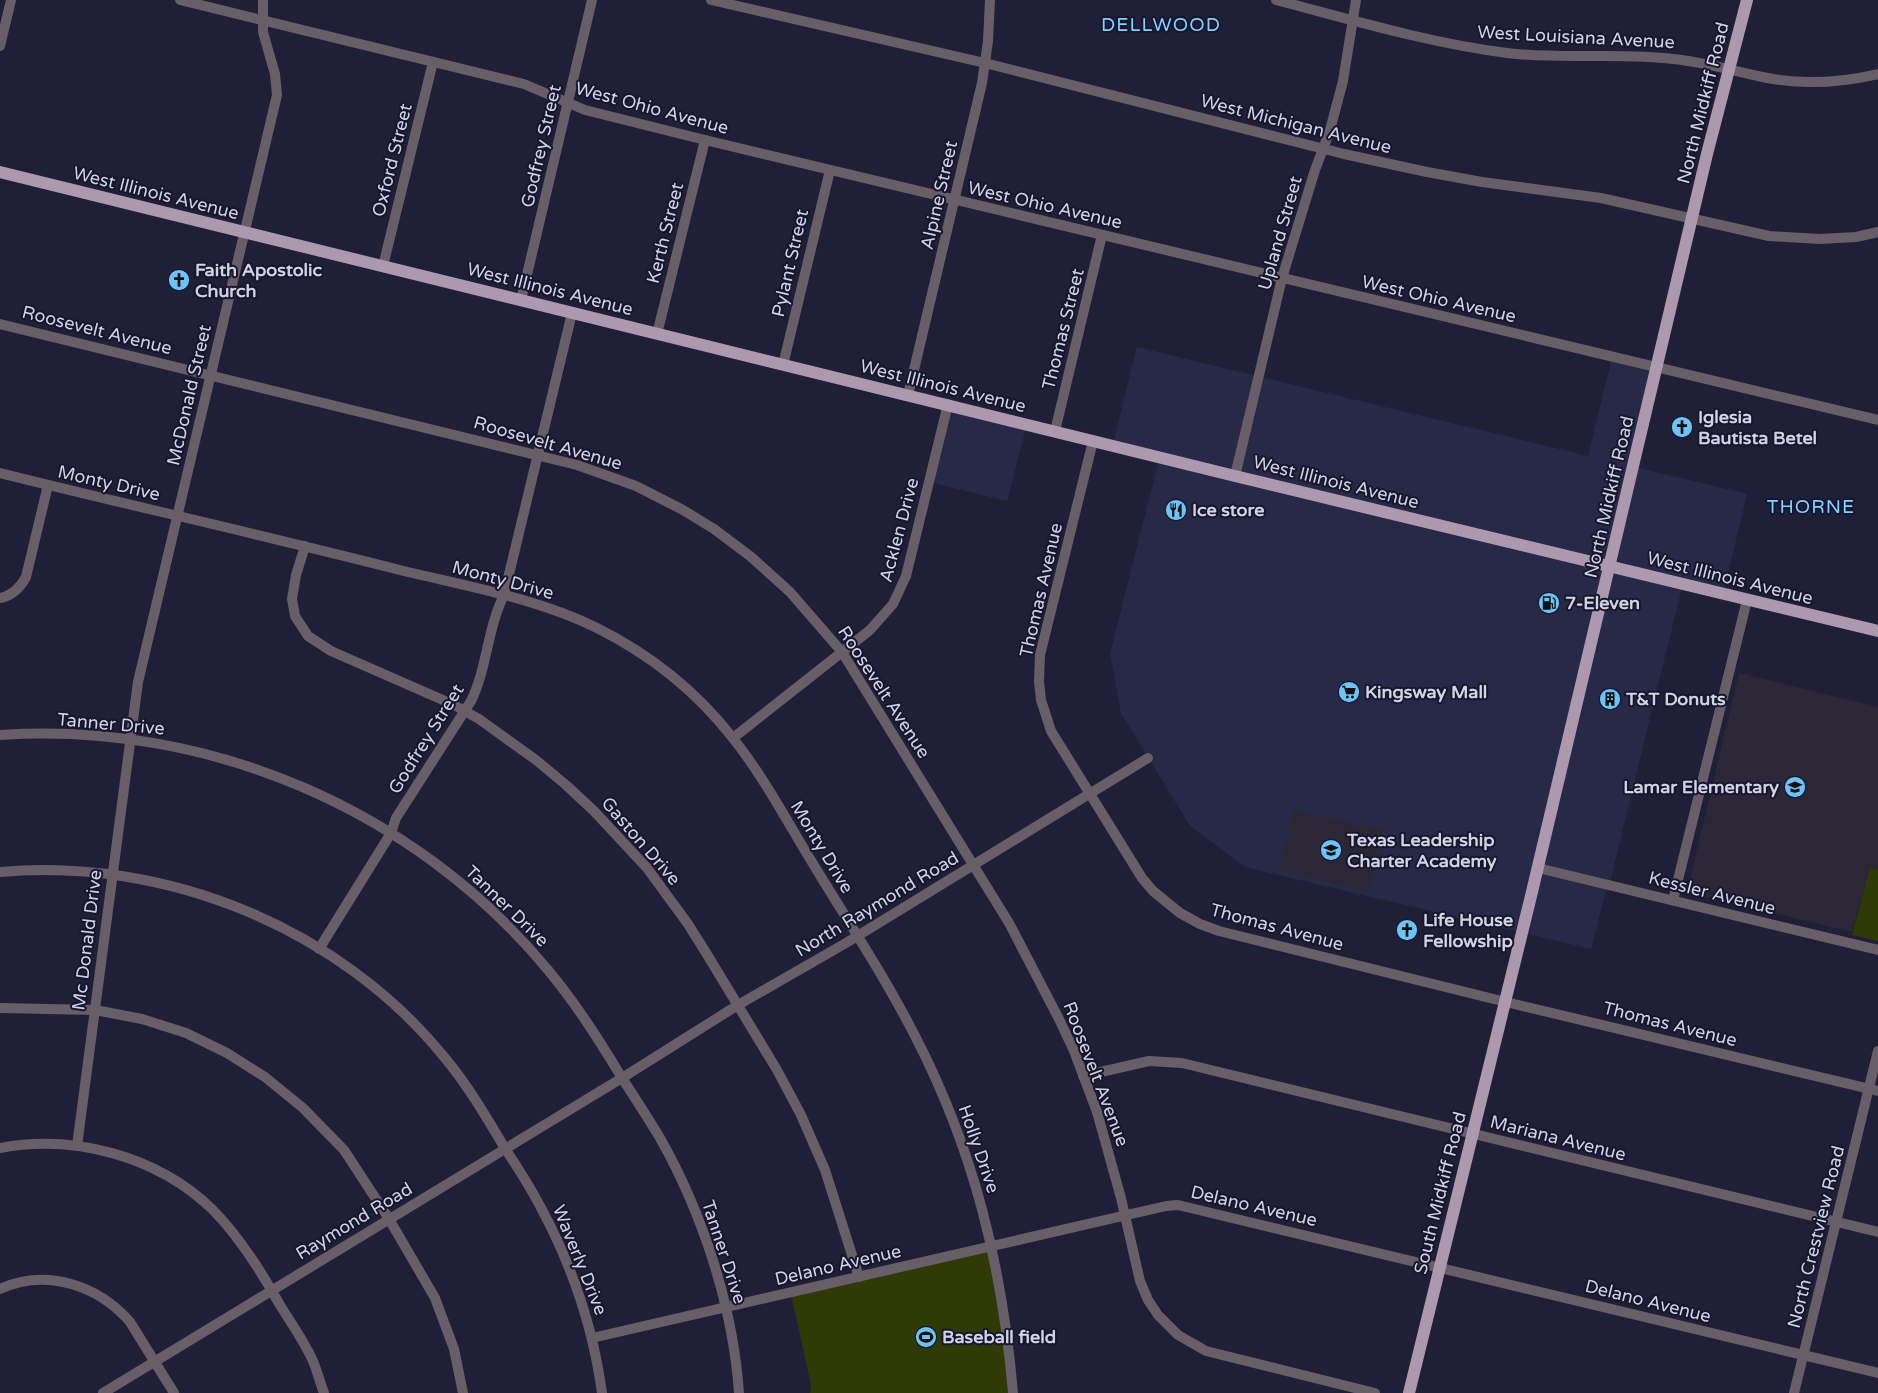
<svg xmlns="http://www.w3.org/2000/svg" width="1878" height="1393" font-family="'Varela Round',sans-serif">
<rect width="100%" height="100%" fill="#1f2038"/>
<g fill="#282947">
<polygon points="1137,347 1588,456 1612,358 1653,367 1635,467 1747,494 1723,594 1682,587 1609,886 1607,886 1591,949 1245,867 1190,826 1121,713 1110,654 1159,460 1112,448"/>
<polygon points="946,407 1026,427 1007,501 929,482"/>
</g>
<g fill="#2c2737">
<polygon points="1739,673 1878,707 1878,870 1870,867 1852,932 1687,892"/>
<polygon points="1293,810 1383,830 1369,891 1279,870"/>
</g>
<g fill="#303a07">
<polygon points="1870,867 1878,870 1878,941 1852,935"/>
<polygon points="992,1246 1013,1393 810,1393 811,1385 791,1294"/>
</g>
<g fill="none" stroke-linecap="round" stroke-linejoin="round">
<g stroke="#685e68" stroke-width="10">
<polyline points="180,0 524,84 585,110 705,140 1878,420"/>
<polyline points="711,0 985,63 1344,154 1427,172 1482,182 1601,198 1769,236 1820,239 1856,237 1878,232"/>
<path d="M 1276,0 C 1352,20 1429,43 1507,53 C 1563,60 1618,52 1673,59 C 1707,62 1740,73 1773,79 C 1809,85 1843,82 1878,74"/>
<polyline points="0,46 11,0"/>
<polyline points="383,266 433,62"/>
<polyline points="521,300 592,0"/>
<polyline points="0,324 577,465 636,486 683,510 714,529 750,556 790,592 842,652 1009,923 1059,1019 1074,1051 1097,1112 1121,1198 1140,1281 1148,1300 1158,1315 1178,1335 1206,1351 1375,1393"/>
<polyline points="657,334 705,140"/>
<polyline points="783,365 830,170"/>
<polyline points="908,395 982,83 988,41 990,0"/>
<polyline points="1055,431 1102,235"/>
<polyline points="1093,441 1040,655 1039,681 1041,700 1051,731 1142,878 1153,891 1180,913 1200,924 1219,931 1506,1002 1878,1091"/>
<path d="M 0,473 C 133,506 267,536 400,570 C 465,586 537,598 597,628 C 649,654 696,691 732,737 C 765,778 790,827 818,872 C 851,926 886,979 915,1036 C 974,1150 1002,1265 1013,1393"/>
<polyline points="1235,476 1282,278 1315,170 1330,130 1343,81 1356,0"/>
<polyline points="305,546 296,575 292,599 295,616 308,636 331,651 452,704 479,719 536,760 566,785 594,811 647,868 688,924 708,956 777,1070 801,1115 825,1170 859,1277"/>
<path d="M 0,598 C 11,596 20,588 26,577 L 48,485"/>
<path d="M 0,735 C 208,721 415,809 548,970 C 577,1005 599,1040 622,1078 C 635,1098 648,1118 660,1138 C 703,1214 733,1307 739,1393"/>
<polyline points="733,738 870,630 893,604 906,576 948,404"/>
<polyline points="1538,868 1878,950"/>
<path d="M 0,872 C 166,857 340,928 445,1058 C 469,1087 487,1118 506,1150 C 518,1168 530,1187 540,1206 C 572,1265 593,1327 602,1393"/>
<polyline points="1673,900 1747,600"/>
<path d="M 319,949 L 391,833 L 396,818 L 471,701 C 487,669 487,629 504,595 L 572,313"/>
<polyline points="0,1008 95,1010 142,1019 186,1033 227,1053 265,1077 303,1108 344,1150 389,1219 435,1298 454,1349 463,1393"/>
<polyline points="1083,1076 1149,1061 1182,1063 1878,1232"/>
<polyline points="77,1146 138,682 277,95 275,74 263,32 263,0"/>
<path d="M 0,1148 C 74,1134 157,1156 212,1209 C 239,1236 261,1271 280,1305 C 291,1323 304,1341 313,1361 C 317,1371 320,1382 324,1393"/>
<path d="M 0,1289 C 46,1268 98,1285 130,1322 L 174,1393"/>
<polyline points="592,1338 1166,1206 1178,1205 1878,1373"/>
<polyline points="103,1393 622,1078 738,1005 846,943 1148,758"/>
<polyline points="1794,1393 1878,1051"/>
</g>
<g stroke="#ad99af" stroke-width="12">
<polyline points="0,172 1235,476 1878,631"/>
<polyline points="1409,1393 1531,896 1707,154 1747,0"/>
</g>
</g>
<defs>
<g id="church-disc" transform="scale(1.125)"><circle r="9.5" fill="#6fc2f4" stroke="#16162e"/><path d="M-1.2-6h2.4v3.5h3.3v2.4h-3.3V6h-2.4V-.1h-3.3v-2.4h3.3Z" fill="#111"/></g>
<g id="restaurant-disc" transform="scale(1.125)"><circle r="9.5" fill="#6fc2f4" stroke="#16162e"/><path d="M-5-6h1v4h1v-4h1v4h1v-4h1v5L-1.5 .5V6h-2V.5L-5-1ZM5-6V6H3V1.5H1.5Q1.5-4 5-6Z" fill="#111"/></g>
<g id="fuel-disc" transform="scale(1.125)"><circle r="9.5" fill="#6fc2f4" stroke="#16162e"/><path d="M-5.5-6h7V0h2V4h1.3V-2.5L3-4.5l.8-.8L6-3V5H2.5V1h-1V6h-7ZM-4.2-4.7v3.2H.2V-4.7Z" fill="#111"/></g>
<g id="supermarket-disc" transform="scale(1.125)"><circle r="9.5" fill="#6fc2f4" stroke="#16162e"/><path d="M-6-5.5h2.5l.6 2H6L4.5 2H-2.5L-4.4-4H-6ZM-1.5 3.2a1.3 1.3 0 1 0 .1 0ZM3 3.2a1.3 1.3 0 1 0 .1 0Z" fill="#111"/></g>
<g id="building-disc" transform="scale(1.125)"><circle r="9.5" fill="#6fc2f4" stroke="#16162e"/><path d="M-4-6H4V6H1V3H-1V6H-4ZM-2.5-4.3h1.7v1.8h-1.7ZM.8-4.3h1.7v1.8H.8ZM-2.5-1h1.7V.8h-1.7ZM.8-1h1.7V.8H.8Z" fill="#111"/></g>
<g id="school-disc" transform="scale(1.125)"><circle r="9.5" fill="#6fc2f4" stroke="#16162e"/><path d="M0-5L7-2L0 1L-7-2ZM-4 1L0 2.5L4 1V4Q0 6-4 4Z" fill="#111"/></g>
<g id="stadium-disc" transform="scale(1.125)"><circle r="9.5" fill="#6fc2f4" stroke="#16162e"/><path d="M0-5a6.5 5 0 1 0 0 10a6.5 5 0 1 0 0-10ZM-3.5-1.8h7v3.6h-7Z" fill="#111"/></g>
</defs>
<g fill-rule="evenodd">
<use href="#church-disc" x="179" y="280"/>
<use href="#church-disc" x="1682" y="427"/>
<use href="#restaurant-disc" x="1176" y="510"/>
<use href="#fuel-disc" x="1549" y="603"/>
<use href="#supermarket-disc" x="1349" y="692"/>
<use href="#building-disc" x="1610" y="699"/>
<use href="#school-disc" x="1795" y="787"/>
<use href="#school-disc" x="1331" y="850"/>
<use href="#church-disc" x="1407" y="930"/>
<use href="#stadium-disc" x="926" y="1337"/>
</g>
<g text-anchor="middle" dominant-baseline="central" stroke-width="4" stroke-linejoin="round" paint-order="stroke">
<g font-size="18" fill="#d1d3e3" stroke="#16162e">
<text transform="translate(1576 37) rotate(3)">West Louisiana Avenue</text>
<text transform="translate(1703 103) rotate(-76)">North Midkiff Road</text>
<text transform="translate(652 108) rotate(15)">West Ohio Avenue</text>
<text transform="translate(1296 124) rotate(14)">West Michigan Avenue</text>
<text transform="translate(541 146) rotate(-77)">Godfrey Street</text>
<text transform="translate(392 160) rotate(-76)">Oxford Street</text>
<text transform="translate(156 193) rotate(14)">West Illinois Avenue</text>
<text transform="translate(939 195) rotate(-77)">Alpine Street</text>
<text transform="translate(1045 205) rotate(13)">West Ohio Avenue</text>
<text transform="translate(665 233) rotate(-76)">Kerth Street</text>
<text transform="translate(1280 233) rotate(-74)">Upland Street</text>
<text transform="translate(790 263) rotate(-77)">Pylant Street</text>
<text transform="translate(550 289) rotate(14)">West Illinois Avenue</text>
<text transform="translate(1439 299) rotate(13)">West Ohio Avenue</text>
<text transform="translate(1063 329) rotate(-76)">Thomas Street</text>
<text transform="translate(97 330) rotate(14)">Roosevelt Avenue</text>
<text transform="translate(943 386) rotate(14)">West Illinois Avenue</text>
<text transform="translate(189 395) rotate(-77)">McDonald Street</text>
<text transform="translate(548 443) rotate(16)">Roosevelt Avenue</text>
<text transform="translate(1336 482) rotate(14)">West Illinois Avenue</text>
<text transform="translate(109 483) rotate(13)">Monty Drive</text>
<text transform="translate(1609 497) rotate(-77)">North Midkiff Road</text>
<text transform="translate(899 530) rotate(-75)">Acklen Drive</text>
<text transform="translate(1730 578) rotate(14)">West Illinois Avenue</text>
<text transform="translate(503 580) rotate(15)">Monty Drive</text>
<text transform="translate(1041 590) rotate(-77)">Thomas Avenue</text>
<text transform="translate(884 692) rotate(57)">Roosevelt Avenue</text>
<text transform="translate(111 724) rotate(5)">Tanner Drive</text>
<text transform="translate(426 739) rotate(-58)">Godfrey Street</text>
<text transform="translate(641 841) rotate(49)">Gaston Drive</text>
<text transform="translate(822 847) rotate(59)">Monty Drive</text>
<text transform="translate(1712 893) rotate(14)">Kessler Avenue</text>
<text transform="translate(877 904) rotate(-31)">North Raymond Road</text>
<text transform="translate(507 906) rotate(44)">Tanner Drive</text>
<text transform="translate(1277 927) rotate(15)">Thomas Avenue</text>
<text transform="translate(87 940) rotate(-83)">Mc Donald Drive</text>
<text transform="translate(1670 1024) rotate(14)">Thomas Avenue</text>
<text transform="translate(1096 1074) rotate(69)">Roosevelt Avenue</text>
<text transform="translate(1558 1138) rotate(14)">Mariana Avenue</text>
<text transform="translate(979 1149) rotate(71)">Holly Drive</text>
<text transform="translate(1440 1193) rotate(-76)">South Midkiff Road</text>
<text transform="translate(1254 1206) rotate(13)">Delano Avenue</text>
<text transform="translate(354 1221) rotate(-31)">Raymond Road</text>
<text transform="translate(1816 1237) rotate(-76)">North Crestview Road</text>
<text transform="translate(724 1252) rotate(72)">Tanner Drive</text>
<text transform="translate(580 1260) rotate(68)">Waverly Drive</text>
<text transform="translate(838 1265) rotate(-13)">Delano Avenue</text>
<text transform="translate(1648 1301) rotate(14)">Delano Avenue</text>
</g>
<g font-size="18" font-weight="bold" fill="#d1d3e3" stroke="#16162e" text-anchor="start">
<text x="195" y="270">Faith Apostolic<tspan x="195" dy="21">Church</tspan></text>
<text x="1698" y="417">Iglesia<tspan x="1698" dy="21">Bautista Betel</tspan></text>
<text x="1192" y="510">Ice store</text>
<text x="1565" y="603">7-Eleven</text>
<text x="1365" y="692">Kingsway Mall</text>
<text x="1626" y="699">T&amp;T Donuts</text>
<text x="1779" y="787" text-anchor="end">Lamar Elementary</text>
<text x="1347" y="840">Texas Leadership<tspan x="1347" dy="21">Charter Academy</tspan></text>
<text x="1423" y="920">Life House<tspan x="1423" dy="21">Fellowship</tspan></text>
<text x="942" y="1337">Baseball field</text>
</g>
<g font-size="19" letter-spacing="1" fill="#84cffe" stroke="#16162e">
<text x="1161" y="25">DELLWOOD</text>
<text x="1811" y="507">THORNE</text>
</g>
</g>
</svg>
